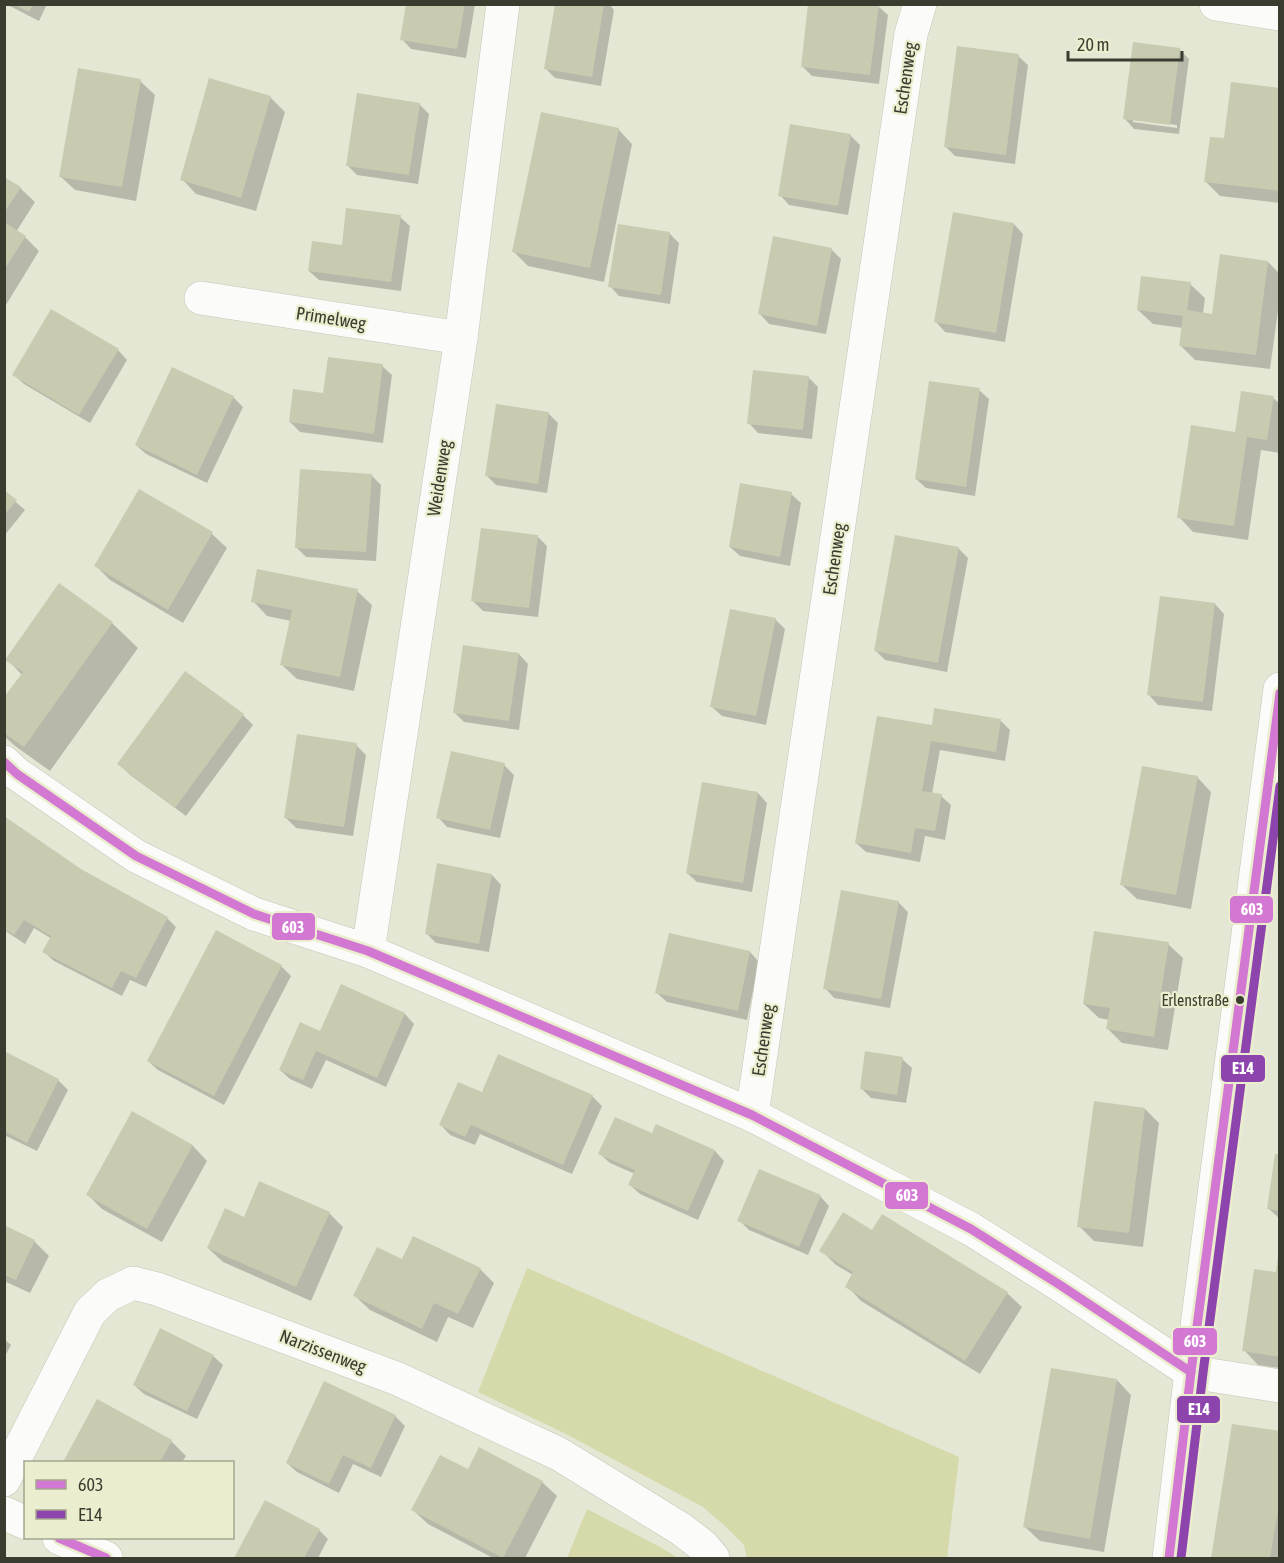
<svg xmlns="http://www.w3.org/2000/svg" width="1284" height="1563" font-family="'Asap Condensed',sans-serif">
<rect width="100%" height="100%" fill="#e5e7d5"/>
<g fill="#d6daab">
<polygon points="527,1268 959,1457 947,1558 747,1558 744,1545 726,1527 703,1507 564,1433 478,1392"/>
<polygon points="587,1509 662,1548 678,1558 567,1558"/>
</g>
<g fill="#0003" fill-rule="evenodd">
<polygon points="6,4 47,4 39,21"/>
<polygon points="408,4 475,4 466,58 411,49 402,39"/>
<polygon points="556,4 609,4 614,10 601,86 555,78 546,69"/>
<polygon points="878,6 888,15 879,84 812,76 802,66"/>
<path d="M 1179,49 L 1189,59 L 1179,134 L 1134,129 L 1125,119 ZM 1133,119 L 1177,125 L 1177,128 L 1133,122 Z"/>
<polygon points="1018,56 1028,65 1015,164 955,156 945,146"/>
<polygon points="140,81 155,95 136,201 75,190 60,176"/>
<polygon points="1280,89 1280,203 1220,196 1205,181 1225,140"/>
<polygon points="270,97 285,112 256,211 196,194 182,179"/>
<polygon points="419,104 429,114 418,184 357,175 347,165"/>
<polygon points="618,129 632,144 604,282 528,266 514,252"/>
<polygon points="850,135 860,145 848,215 789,205 780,195"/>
<polygon points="4,178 20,188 35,202 16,232 25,237 39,251 6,305 4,304"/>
<polygon points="400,217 410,226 401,291 319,280 309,271 343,247"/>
<polygon points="1014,224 1023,234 1005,342 945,332 936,322"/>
<polygon points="669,233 679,243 670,304 619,296 610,286"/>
<polygon points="831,249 841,259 826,334 769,324 760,314"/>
<polygon points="1268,262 1280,274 1280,296 1270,369 1195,360 1180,345 1183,328 1153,324 1138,310 1190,284 1205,298 1203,314 1214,316"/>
<polygon points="118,350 127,360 90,423 24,384 14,375"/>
<polygon points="382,366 392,375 383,443 300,432 290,422 324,395"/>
<polygon points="808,377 818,387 812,439 758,433 749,423"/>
<polygon points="979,390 989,399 975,496 926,488 916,479"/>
<polygon points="233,397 243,407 207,483 146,454 136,445"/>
<polygon points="1273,398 1280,404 1280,453 1261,450 1248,540 1193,532 1179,517"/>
<polygon points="548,413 558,423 547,493 496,485 486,475"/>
<polygon points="371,475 381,485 376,561 306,557 296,547"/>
<polygon points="140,491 212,534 227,548 183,623 110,580 96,566"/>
<polygon points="4,492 25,510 4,536"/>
<polygon points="791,494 801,503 790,566 740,556 730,547"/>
<polygon points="537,536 547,546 538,617 483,611 473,601"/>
<polygon points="958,548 968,558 947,672 885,660 876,651"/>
<polygon points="357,591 372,605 354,691 297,679 282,665 291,621 267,616 253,601"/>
<polygon points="1215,604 1224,614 1212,711 1158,705 1149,695"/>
<polygon points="775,619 785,629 766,725 722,716 712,707"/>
<polygon points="112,623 138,648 50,771 15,746 4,736 4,700 22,675 7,659"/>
<polygon points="519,654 528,664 519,730 464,722 454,712"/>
<polygon points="186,673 243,715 253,725 186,816 129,774 119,764"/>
<polygon points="1001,721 1010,730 1005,761 940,750 932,794 941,796 951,805 945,840 925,836 920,862 866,852 856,843 933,727"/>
<polygon points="356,745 366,755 353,836 296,828 286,818"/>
<polygon points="504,765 514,775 500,838 447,827 438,817"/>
<polygon points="1197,777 1211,792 1191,909 1137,899 1122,885"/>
<polygon points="758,793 767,803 752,892 697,882 687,873"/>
<polygon points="4,818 80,870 167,918 176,927 146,987 130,980 122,996 54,961 44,952 52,939 34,928 25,944 4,930"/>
<polygon points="492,875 501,885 489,952 436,943 426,933"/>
<polygon points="898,902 908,912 890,1008 834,998 825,988"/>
<polygon points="216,932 282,967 291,976 224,1105 158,1070 148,1061"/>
<polygon points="1168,944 1183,958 1168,1050 1122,1043 1108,1029 1109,1020 1099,1018 1084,1004"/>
<polygon points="750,952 759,962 747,1020 667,1002 657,993"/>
<polygon points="342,986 405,1014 414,1024 386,1087 326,1060 312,1089 290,1079 280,1070 321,1033"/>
<polygon points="4,1055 58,1080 68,1090 37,1151 4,1135"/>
<polygon points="902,1059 912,1068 906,1103 871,1098 861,1088"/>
<polygon points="483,1094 592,1096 602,1106 572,1174 480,1134 475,1145 450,1135 441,1125"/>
<polygon points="1145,1109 1159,1123 1143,1247 1094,1241 1079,1226"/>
<polygon points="132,1113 193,1146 207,1161 162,1242 102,1209 87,1194"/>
<polygon points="653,1135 715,1151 724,1161 698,1220 640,1194 630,1185 635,1174 610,1163 600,1154"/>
<polygon points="1280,1156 1280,1219 1269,1209"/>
<polygon points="820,1196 829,1206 808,1255 749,1230 739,1220"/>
<polygon points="329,1213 343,1227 311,1301 223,1262 208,1248 244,1219"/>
<polygon points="4,1227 34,1241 49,1256 30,1293 4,1281"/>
<polygon points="873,1232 1007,1293 1022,1307 980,1374 861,1301 847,1286 853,1275 836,1265 821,1250"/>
<polygon points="1280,1258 1280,1368 1258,1365 1244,1350 1277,1274"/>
<polygon points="403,1261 480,1269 494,1283 473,1328 448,1317 437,1342 370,1310 355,1296"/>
<polygon points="4,1339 11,1345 4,1358"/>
<polygon points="213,1356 223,1365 197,1419 144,1394 134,1385"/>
<polygon points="1117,1380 1131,1395 1104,1552 1040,1541 1025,1527"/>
<polygon points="97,1401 171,1441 186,1456 182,1462 64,1462"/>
<polygon points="395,1416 405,1426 381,1477 353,1464 339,1493 297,1472 287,1463"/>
<polygon points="1233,1426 1280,1433 1280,1558 1212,1558"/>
<polygon points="469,1471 542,1482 557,1496 525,1558 493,1558 428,1524 413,1510"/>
<polygon points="266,1502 319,1530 328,1539 318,1558 236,1558"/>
</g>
<g fill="#c8cbb0">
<polygon points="13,4 33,4 29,12"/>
<polygon points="406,4 465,4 457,49 400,40"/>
<polygon points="555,4 604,4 592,77 544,69"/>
<polygon points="808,4 879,4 870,75 801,67"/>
<polygon points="1133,42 1180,48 1170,125 1123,119"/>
<polygon points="957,46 1019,54 1006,155 944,147"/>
<polygon points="78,68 141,79 122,187 59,177"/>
<polygon points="209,78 271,96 241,198 180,180"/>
<polygon points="1231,82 1280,88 1280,191 1204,182 1210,137 1224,138"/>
<polygon points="357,93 420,103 409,175 346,166"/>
<polygon points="541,112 619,128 590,268 512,252"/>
<polygon points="790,124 851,134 838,206 778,196"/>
<polygon points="4,177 21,187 4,213"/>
<polygon points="346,208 401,215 391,282 308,271 312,241 342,245"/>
<polygon points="953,212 1014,223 996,333 934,322"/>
<polygon points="4,222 26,236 4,270"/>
<polygon points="618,224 670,232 661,295 608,287"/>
<polygon points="773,236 832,248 817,326 758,314"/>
<polygon points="1220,254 1268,261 1256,355 1179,346 1183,316 1137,310 1141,276 1191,282 1187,310 1212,314"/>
<polygon points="51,309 119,349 79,415 12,375"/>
<polygon points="328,357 383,364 374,434 289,422 293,389 323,393"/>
<polygon points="172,367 234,396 197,475 135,445"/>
<polygon points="753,370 809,376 803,430 747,424"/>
<polygon points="929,381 980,388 966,487 915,479"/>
<polygon points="1241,391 1274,396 1267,440 1247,437 1234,526 1177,518 1191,425 1235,432"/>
<polygon points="496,404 549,412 538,484 485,476"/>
<polygon points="300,469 372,474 366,552 295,548"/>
<polygon points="740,483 792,492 780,557 729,547"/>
<polygon points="139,489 213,532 168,610 94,566"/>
<polygon points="4,490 17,500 4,515"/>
<polygon points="481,528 538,535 529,608 471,601"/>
<polygon points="895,535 959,547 938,663 874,651"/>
<polygon points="257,569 358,589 340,677 280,665 292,610 251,602"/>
<polygon points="59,583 113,622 24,747 4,733 4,697 23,672 5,660"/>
<polygon points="1160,596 1215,603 1203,702 1147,695"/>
<polygon points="730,609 776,618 756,716 710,707"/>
<polygon points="463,645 519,653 509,721 453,713"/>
<polygon points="185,671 244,714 175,808 117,764"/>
<polygon points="934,708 1001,719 996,752 931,741 922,791 942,794 935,831 915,828 911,853 855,843 877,716 932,725"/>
<polygon points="297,734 357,743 344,827 284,818"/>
<polygon points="451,751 505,763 490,830 436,818"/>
<polygon points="1142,766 1198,776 1176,895 1120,885"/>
<polygon points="702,782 758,792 743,883 686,873"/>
<polygon points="4,816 81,869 168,917 136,978 121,971 112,988 42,952 51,936 24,920 14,935 4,929"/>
<polygon points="437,863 492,874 479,944 425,934"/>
<polygon points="841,890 899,901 881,999 823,989"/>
<polygon points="216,930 282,965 214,1096 147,1061"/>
<polygon points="1094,931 1169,942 1154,1037 1106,1029 1110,1008 1083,1004"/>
<polygon points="669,933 750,951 738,1011 655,993"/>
<polygon points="341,984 405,1013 377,1078 316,1051 303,1080 279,1070 300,1022 320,1031"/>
<polygon points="4,1051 59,1079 27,1143 4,1131"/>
<polygon points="865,1051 903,1057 897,1095 860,1089"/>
<polygon points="498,1054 593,1095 563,1165 471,1125 465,1137 439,1125 458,1082 482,1092"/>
<polygon points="1094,1101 1145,1108 1129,1233 1077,1227"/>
<polygon points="132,1111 193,1145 147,1229 86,1195"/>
<polygon points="615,1117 652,1133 656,1124 715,1150 688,1211 628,1185 635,1170 598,1154"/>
<polygon points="1275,1154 1280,1154 1280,1211 1267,1209"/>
<polygon points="759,1169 821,1195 799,1247 737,1221"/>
<polygon points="259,1181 330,1212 296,1287 207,1248 225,1208 244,1217"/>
<polygon points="843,1212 872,1230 882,1214 1008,1292 965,1361 845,1287 853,1272 819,1251"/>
<polygon points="4,1225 35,1240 16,1280 4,1275"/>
<polygon points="413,1236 481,1268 458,1314 434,1303 422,1329 353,1296 377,1247 402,1259"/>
<polygon points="1278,1256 1280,1256 1280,1357 1242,1351 1254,1269 1276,1272"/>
<polygon points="160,1328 214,1355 187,1411 133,1385"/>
<polygon points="1051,1368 1117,1379 1090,1539 1023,1527"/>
<polygon points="324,1381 396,1415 371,1468 343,1455 329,1484 286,1463"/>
<polygon points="97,1399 172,1440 160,1462 63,1462"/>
<polygon points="1232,1424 1280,1431 1280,1499 1270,1558 1211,1558"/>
<polygon points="479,1447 543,1481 503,1558 411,1510 440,1455 468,1469"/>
<polygon points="265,1500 320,1529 304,1558 234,1558"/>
</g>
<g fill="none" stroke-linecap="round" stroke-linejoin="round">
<g stroke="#c4c5b7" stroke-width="34">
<g id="minor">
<polyline points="1216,4 1280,14"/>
<polyline points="201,298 461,338"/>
<polyline points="4,762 17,774 136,856 254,914 368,951 752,1115 971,1229 1060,1285 1191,1372 1280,1386"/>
<polyline points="368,951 461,338 503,4"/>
<polyline points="752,1115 911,34 920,4"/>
<polyline points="4,1480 90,1312 108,1295 133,1283 157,1289 398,1379 559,1454 681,1529 703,1546 713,1558"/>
<polyline points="4,1513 26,1523"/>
<polyline points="59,1538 106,1558"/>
<polyline points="1169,1558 1191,1372 1280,689"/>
</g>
</g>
<use href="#minor" stroke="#fbfbf9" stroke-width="33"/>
<g stroke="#ebeece" stroke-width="14">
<g id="bus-1">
<polyline points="4,762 17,774 136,856 254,914 368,951 752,1115 971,1229 1060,1285 1191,1372"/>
<polyline points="59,1538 106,1558"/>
<polyline points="1169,1558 1191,1372 1280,693"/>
</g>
</g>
<g stroke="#ebeece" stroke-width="14">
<polyline id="bus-2" points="1181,1558 1203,1373 1280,786"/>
</g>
<use href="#bus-1" stroke="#d378d2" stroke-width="9"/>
<use href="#bus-2" stroke="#8e44ad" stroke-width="9"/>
</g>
<circle fill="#3b3c30" stroke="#ebeece" stroke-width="2" cx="1240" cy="1000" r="5"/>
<g text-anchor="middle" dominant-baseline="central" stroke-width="4.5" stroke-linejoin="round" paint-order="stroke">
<g font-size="16" fill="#3b3c30" stroke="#ebeece" text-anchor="end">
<text x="1229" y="1000">Erlenstraße</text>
</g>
<g font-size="18" fill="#3b3c30" stroke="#ebeece">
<text transform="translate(905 78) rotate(-82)">Eschenweg</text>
<text transform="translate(331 318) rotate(9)">Primelweg</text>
<text transform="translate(439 478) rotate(-81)">Weidenweg</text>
<text transform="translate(834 559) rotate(-82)">Eschenweg</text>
<text transform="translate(763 1040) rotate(-82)">Eschenweg</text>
<text transform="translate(323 1351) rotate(21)">Narzissenweg</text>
</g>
</g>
<g stroke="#ebeece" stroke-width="2">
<rect x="1229" y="895" width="45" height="29" rx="6" fill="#d378d2"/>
<rect x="271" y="912" width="45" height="29" rx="6" fill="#d378d2"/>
<rect x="1220" y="1054" width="46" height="29" rx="6" fill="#8e44ad"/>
<rect x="884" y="1181" width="45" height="29" rx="6" fill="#d378d2"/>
<rect x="1172" y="1327" width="46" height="29" rx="6" fill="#d378d2"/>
<rect x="1176" y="1395" width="45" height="29" rx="6" fill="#8e44ad"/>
</g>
<g font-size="16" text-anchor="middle" font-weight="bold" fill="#fff">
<text x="1252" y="915">603</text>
<text x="293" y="933">603</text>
<text x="1243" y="1074">E14</text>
<text x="907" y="1201">603</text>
<text x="1195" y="1347">603</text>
<text x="1199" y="1415">E14</text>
</g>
<rect width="1284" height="1563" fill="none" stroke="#3b3c30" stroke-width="12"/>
<rect x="24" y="1461" width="210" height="78" fill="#ebeece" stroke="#a5a78f" stroke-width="1.5"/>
<rect x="36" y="1480" width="30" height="9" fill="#d378d2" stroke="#a5a78f" stroke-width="1.5"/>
<text x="78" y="1491" font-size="18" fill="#3b3c30">603</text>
<rect x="36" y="1510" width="30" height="9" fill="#8e44ad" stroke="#a5a78f" stroke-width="1.5"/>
<text x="78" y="1521" font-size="18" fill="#3b3c30">E14</text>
<path d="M1068 51v9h114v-9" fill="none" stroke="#3b3c30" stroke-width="3"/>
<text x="1077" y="51" font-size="18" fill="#3b3c30" stroke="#ebeece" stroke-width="4.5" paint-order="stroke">20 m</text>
</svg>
